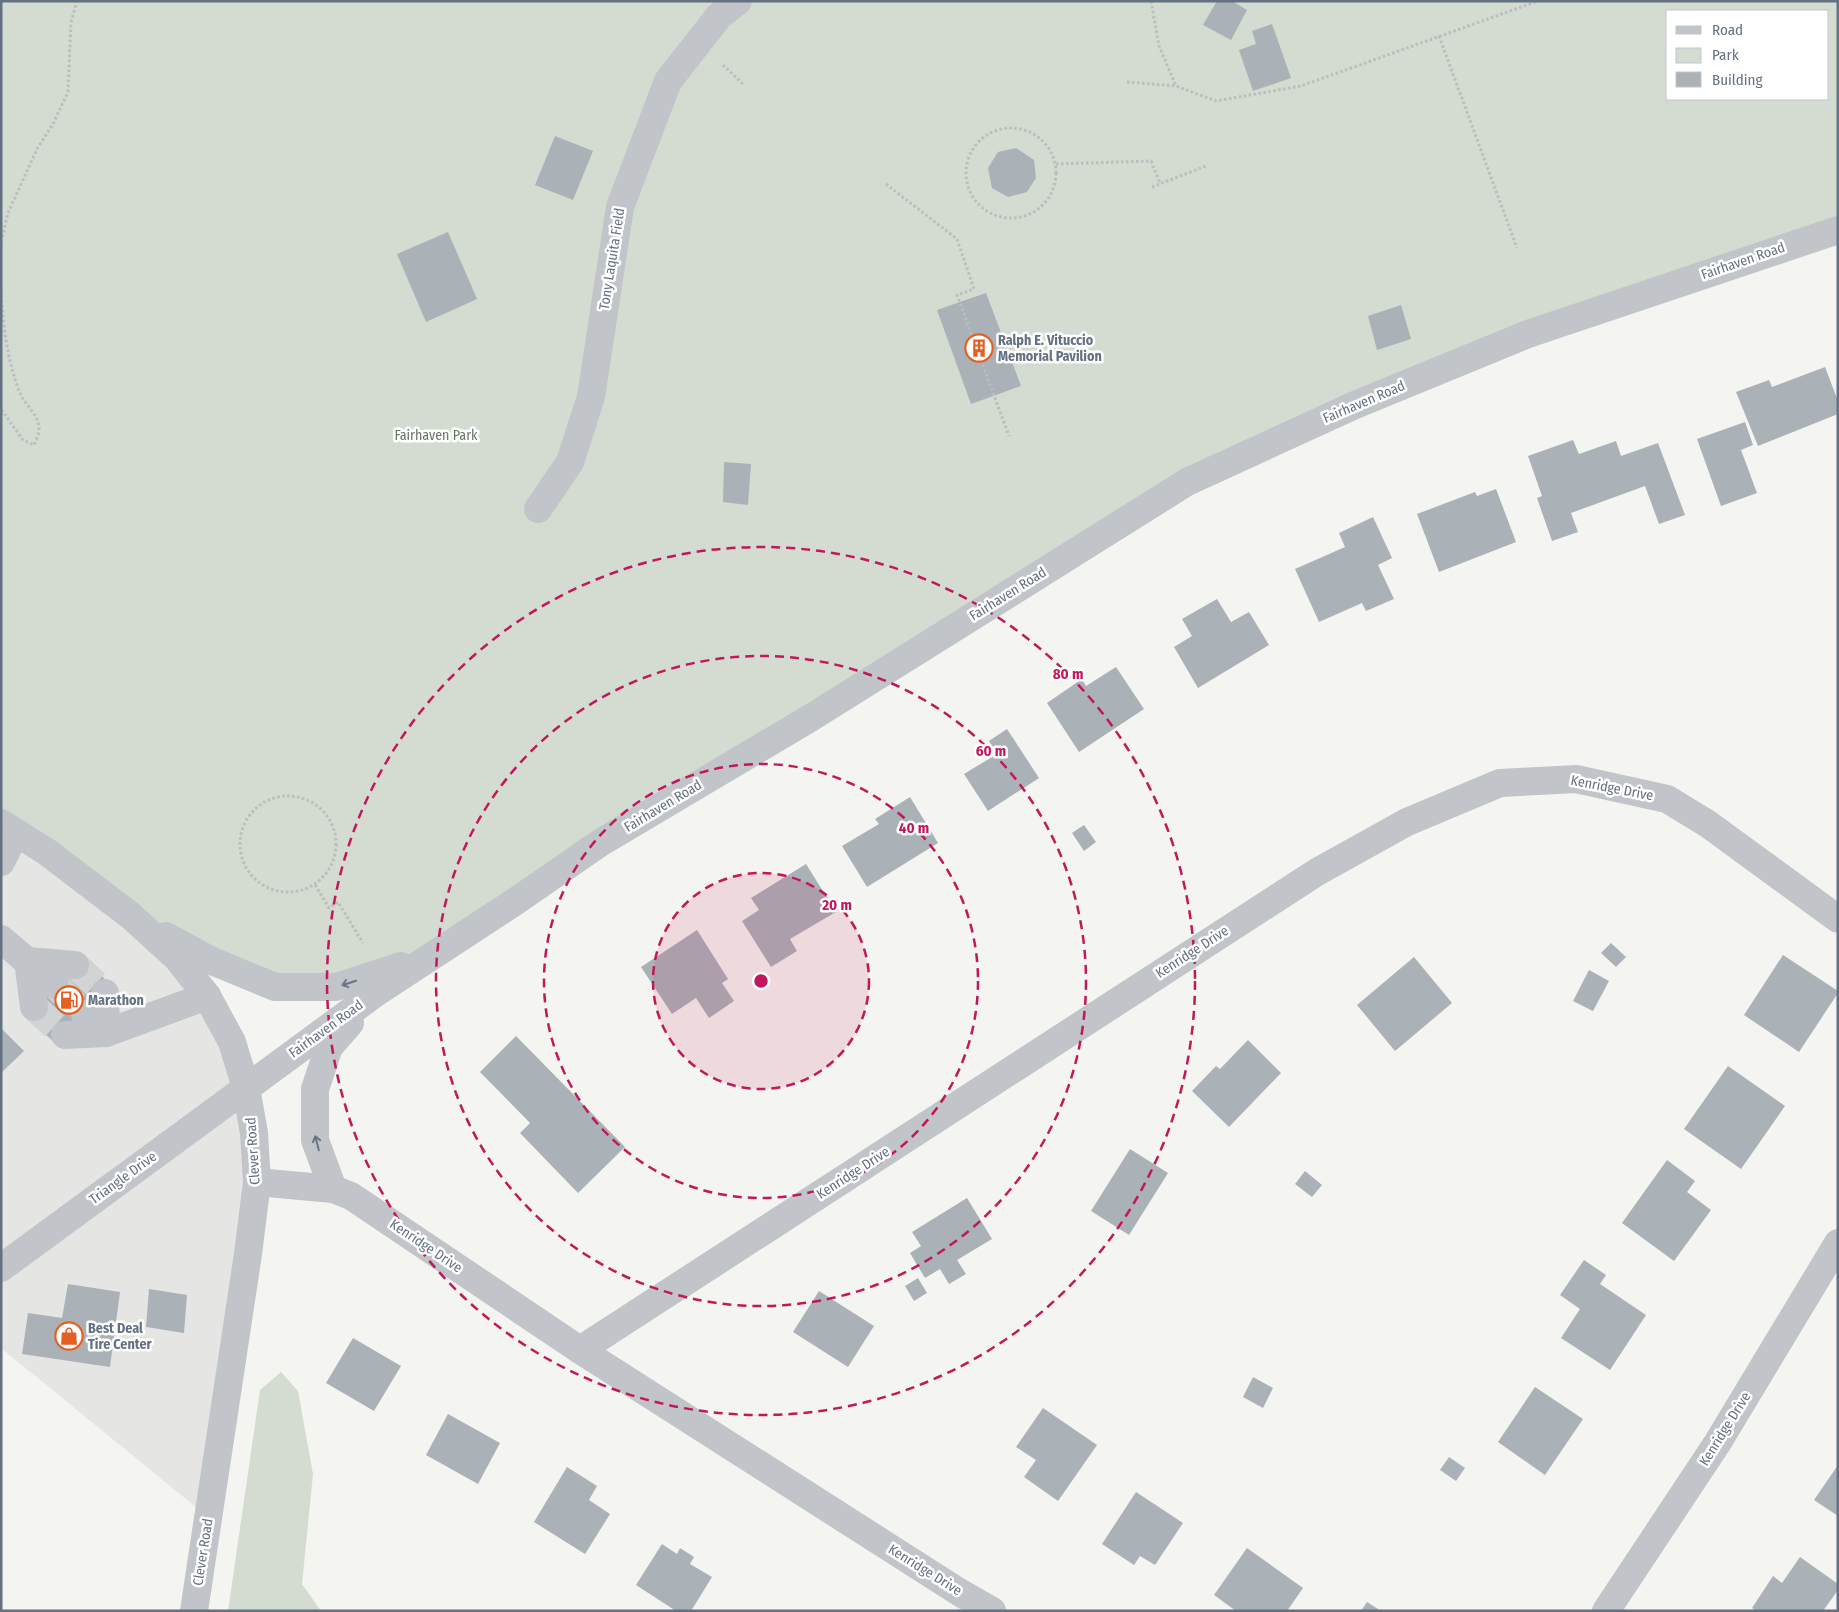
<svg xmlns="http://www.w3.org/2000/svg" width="1839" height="1612" font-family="'Fira Sans Condensed',sans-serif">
<rect width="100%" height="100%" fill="#f4f5f0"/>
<polygon fill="#e5e6e4" points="1,823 207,996 254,1133 208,1517 1,1348"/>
<g fill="#d4dbd1" fill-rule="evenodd">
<path d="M 1,1 L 1838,1 L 1838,230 L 1804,240 L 1187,482 L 428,957 L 336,987 L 212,961 L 1,823 ZM 1668,11 L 1828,11 L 1828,99 L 1668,99 Z"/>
<polygon points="281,1372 298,1391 313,1474 302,1584 321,1611 228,1611 260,1390"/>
</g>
<g fill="#aab1b7">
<polygon points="1217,1 1232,1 1247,10 1231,40 1203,25"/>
<polygon points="1272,24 1291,78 1253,91 1239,50 1256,44 1252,31"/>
<polygon points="555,136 593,151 573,200 535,185"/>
<polygon points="1016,148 1034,160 1036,178 1027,192 1008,197 992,188 988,168 998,152"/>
<polygon points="448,232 477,299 426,322 397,254"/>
<polygon points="986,293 1021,386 971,404 937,310"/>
<polygon points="1401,305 1411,339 1377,350 1368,316"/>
<polygon points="1825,367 1838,401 1838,414 1758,446 1736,392 1769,380 1772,387"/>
<polygon points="1745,422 1753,445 1741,450 1757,493 1721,506 1697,439"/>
<polygon points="1573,440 1579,454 1616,441 1621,456 1658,443 1685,515 1659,524 1645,486 1571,513 1578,532 1552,541 1537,498 1542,496 1528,456"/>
<polygon points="724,462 751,464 748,505 723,502"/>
<polygon points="1496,489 1516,542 1439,572 1417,514 1475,492 1477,496"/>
<polygon points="1373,517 1392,558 1378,565 1394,599 1366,611 1362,603 1319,622 1295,569 1345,547 1339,533"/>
<polygon points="1217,599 1231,622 1249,612 1269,645 1198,688 1174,647 1192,636 1182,619"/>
<polygon points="1116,667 1144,709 1079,752 1047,703 1082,679 1086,686"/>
<polygon points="1007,729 1039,778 988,811 964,774 997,754 989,741"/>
<polygon points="910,797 938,843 867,887 842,846 879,824 875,819"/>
<polygon points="1084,825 1096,842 1084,851 1072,833"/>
<polygon points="806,864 836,912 790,939 797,951 771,967 742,921 759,910 751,898"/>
<polygon points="697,930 728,979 722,983 734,1001 709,1018 696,998 672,1014 641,967"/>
<polygon points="1611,943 1626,957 1616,967 1601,953"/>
<polygon points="1783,955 1838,991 1838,993 1799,1052 1744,1015"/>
<polygon points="82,957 112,986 56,1044 26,1016"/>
<polygon points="1414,957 1452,1003 1395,1051 1357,1005"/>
<polygon points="1589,970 1609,981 1593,1011 1573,1001"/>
<polygon points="1,1028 24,1051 1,1073"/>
<polygon points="516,1036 625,1147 578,1193 520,1133 530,1123 480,1072"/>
<polygon points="1248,1040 1281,1073 1229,1127 1192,1091 1216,1066 1220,1069"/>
<polygon points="1728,1066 1785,1106 1741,1169 1684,1129"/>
<polygon points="1130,1149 1168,1173 1129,1235 1091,1211"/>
<polygon points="1667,1160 1695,1181 1687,1192 1711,1210 1674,1261 1622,1223"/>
<polygon points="1305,1171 1322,1185 1312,1197 1295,1184"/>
<polygon points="967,1198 992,1239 957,1260 966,1274 949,1284 940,1269 925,1278 910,1253 921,1246 912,1232"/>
<polygon points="1584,1260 1606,1275 1600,1284 1646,1315 1610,1370 1561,1338 1580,1309 1560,1295"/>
<polygon points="918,1278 927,1293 914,1301 905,1286"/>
<polygon points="68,1284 120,1292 110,1367 22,1354 28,1313 62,1318"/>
<polygon points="149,1289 187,1295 184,1333 146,1327"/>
<polygon points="819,1291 874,1326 848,1367 793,1332"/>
<polygon points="353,1338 401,1366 374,1411 326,1383"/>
<polygon points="1253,1377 1273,1388 1263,1408 1243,1397"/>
<polygon points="1535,1387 1583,1419 1545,1475 1498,1442"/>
<polygon points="1043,1408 1097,1445 1058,1501 1024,1477 1036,1460 1016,1447"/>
<polygon points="448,1414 500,1443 478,1484 426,1455"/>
<polygon points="1449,1457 1465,1468 1456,1481 1440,1470"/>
<polygon points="1838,1465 1838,1516 1814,1500"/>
<polygon points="567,1467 597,1486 589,1500 610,1514 585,1554 534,1522"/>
<polygon points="1136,1492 1183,1523 1155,1565 1140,1556 1134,1565 1102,1544"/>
<polygon points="662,1544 677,1554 680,1548 694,1557 690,1564 712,1577 691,1611 676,1611 636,1585"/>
<polygon points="1247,1548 1303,1588 1287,1611 1236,1611 1214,1595"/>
<polygon points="1800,1557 1838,1584 1838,1590 1823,1611 1756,1611 1752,1608 1773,1576 1782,1583"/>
<polygon points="1367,1602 1381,1611 1361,1611"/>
</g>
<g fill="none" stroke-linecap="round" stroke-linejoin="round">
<g stroke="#d0d4d4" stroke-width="28" stroke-dasharray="28 14" stroke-linecap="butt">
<polyline points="75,965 105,993"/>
<polyline points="55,985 85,1014"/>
<polyline points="34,1007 65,1035"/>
</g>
<g stroke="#bbbdbf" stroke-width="3" stroke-dasharray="2.5 2.5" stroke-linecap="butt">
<polyline points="1151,1 1159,46 1176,86"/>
<polyline points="1439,36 1517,248"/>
<polyline points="723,65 744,85"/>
<polyline points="1127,82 1176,86 1216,101 1301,86 1538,1"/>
<circle cx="1011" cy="173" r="45"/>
<polyline points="1056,164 1151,161 1160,183"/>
<polyline points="886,184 957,239 974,289 957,295 1009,436"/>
<polyline points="1152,187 1206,166"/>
<polyline points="1,242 8,213 37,149 53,124 68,92 71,22 77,1"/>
<path d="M 1,290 C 3,324 7,361 20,393 C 25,405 40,416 39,430 C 39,434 36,440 34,445 L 23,440 L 1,409"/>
<circle cx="288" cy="844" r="48"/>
<polyline points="315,885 329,908 338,902 363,943"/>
</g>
<g stroke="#c1c4c8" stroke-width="28">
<polyline points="538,509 570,462 591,397 620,207 668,81 719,16 738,1"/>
<polyline points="1,823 47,852 131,916 178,959 207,996 232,1042 246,1088 254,1133 257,1182 248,1254 194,1611"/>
<polyline points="1,862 16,832"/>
<polyline points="166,936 212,961 275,987 336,987 401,966"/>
<polyline points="1,939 55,985"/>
<polyline points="34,1007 28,961 75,965"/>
<polyline points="85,1014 106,1033 207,996"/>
<polyline points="65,1035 106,1033 105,993"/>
<polyline points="257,1182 333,1189 351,1196 580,1350 959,1592 992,1611"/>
<polyline points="333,1189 315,1140 315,1089 329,1047 350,1023"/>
<polyline points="1,1268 377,992 516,901 600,843 812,717 1187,482 1355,405 1528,334 1838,230"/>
<polyline points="580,1350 1317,872 1407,822 1500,783 1576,779 1667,799 1708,824 1838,919"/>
<polyline points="1606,1611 1718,1442 1838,1243"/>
</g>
</g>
<defs><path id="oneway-shaft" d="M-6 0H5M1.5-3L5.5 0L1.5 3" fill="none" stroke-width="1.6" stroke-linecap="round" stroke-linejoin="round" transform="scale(1.25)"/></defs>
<g stroke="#687586">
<use href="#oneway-shaft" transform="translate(349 983) rotate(162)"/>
<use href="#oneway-shaft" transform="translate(317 1143) rotate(-104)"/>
</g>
<circle cx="761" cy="981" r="108" fill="#c2185b" fill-opacity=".12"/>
<g fill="none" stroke="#c2185b" stroke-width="2.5" stroke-dasharray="9 6">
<circle cx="761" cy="981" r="108"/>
<circle cx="761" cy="981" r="217"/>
<circle cx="761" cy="981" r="325"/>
<circle cx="761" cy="981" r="434"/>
</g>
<defs>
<g id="building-ring" transform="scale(1.4375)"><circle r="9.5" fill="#fff" stroke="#e35f22" stroke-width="1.5"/><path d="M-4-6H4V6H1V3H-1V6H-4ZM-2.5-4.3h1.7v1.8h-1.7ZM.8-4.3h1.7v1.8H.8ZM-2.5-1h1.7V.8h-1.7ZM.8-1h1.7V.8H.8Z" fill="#e35f22"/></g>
<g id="fuel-ring" transform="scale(1.4375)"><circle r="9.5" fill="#fff" stroke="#e35f22" stroke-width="1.5"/><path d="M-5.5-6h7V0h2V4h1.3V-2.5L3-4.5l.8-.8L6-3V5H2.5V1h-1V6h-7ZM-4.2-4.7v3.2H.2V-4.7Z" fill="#e35f22"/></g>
<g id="shop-ring" transform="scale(1.4375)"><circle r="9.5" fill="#fff" stroke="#e35f22" stroke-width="1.5"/><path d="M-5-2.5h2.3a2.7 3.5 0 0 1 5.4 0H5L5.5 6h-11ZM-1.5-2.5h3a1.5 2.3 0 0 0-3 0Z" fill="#e35f22"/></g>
</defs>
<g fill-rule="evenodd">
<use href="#building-ring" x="979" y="348"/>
<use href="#fuel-ring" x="69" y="1000"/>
<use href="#shop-ring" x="69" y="1336"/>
</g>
<g text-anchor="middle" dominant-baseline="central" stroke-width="5" stroke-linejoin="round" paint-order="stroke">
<g font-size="14" fill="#637182" stroke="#fff">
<text transform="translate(612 259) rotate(-81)">Tony Laquita Field</text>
<text transform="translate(1743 261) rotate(-19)">Fairhaven Road</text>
<text transform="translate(1364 402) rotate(-23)">Fairhaven Road</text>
<text transform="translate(1008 594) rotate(-32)">Fairhaven Road</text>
<text transform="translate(1612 788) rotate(11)">Kenridge Drive</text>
<text transform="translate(663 806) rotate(-31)">Fairhaven Road</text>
<text transform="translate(1192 952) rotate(-33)">Kenridge Drive</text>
<text transform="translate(326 1029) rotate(-36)">Fairhaven Road</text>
<text transform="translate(253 1151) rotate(-94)">Clever Road</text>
<text transform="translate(853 1173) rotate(-33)">Kenridge Drive</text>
<text transform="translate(123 1178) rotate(-36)">Triangle Drive</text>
<text transform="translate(426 1246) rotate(34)">Kenridge Drive</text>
<text transform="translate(1725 1429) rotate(-58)">Kenridge Drive</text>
<text transform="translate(203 1552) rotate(-81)">Clever Road</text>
<text transform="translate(925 1570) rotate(32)">Kenridge Drive</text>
</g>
<g font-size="14" font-weight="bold" fill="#637182" stroke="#fff" text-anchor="start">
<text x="998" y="340">Ralph E. Vituccio<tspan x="998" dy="16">Memorial Pavilion</tspan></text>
<text x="88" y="1000">Marathon</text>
<text x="88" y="1328">Best Deal<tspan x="88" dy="16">Tire Center</tspan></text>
</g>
<g font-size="14" fill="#657962" stroke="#fff">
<text x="436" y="435">Fairhaven Park</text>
</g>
</g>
<circle cx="761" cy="981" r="8" fill="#c2185b" stroke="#fff" stroke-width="2.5"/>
<g font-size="15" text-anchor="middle" font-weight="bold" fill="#c2185b" stroke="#fff" stroke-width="5" stroke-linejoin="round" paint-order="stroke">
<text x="1068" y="679">80 m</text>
<text x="991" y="756">60 m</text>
<text x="914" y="833">40 m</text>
<text x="837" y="910">20 m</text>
</g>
<rect width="1839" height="1612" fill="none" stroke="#637182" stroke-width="5"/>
<rect x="1666" y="10" width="162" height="90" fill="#ffffff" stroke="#c1c6cd"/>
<rect x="1676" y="26" width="25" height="8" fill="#c1c4c8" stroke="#c1c6cd"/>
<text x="1712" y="35" font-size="15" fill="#637182">Road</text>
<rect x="1676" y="48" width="25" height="15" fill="#d4dbd1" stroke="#c1c6cd"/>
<text x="1712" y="60" font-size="15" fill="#637182">Park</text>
<rect x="1676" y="72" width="25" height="15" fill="#aab1b7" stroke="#c1c6cd"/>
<text x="1712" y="85" font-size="15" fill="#637182">Building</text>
</svg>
